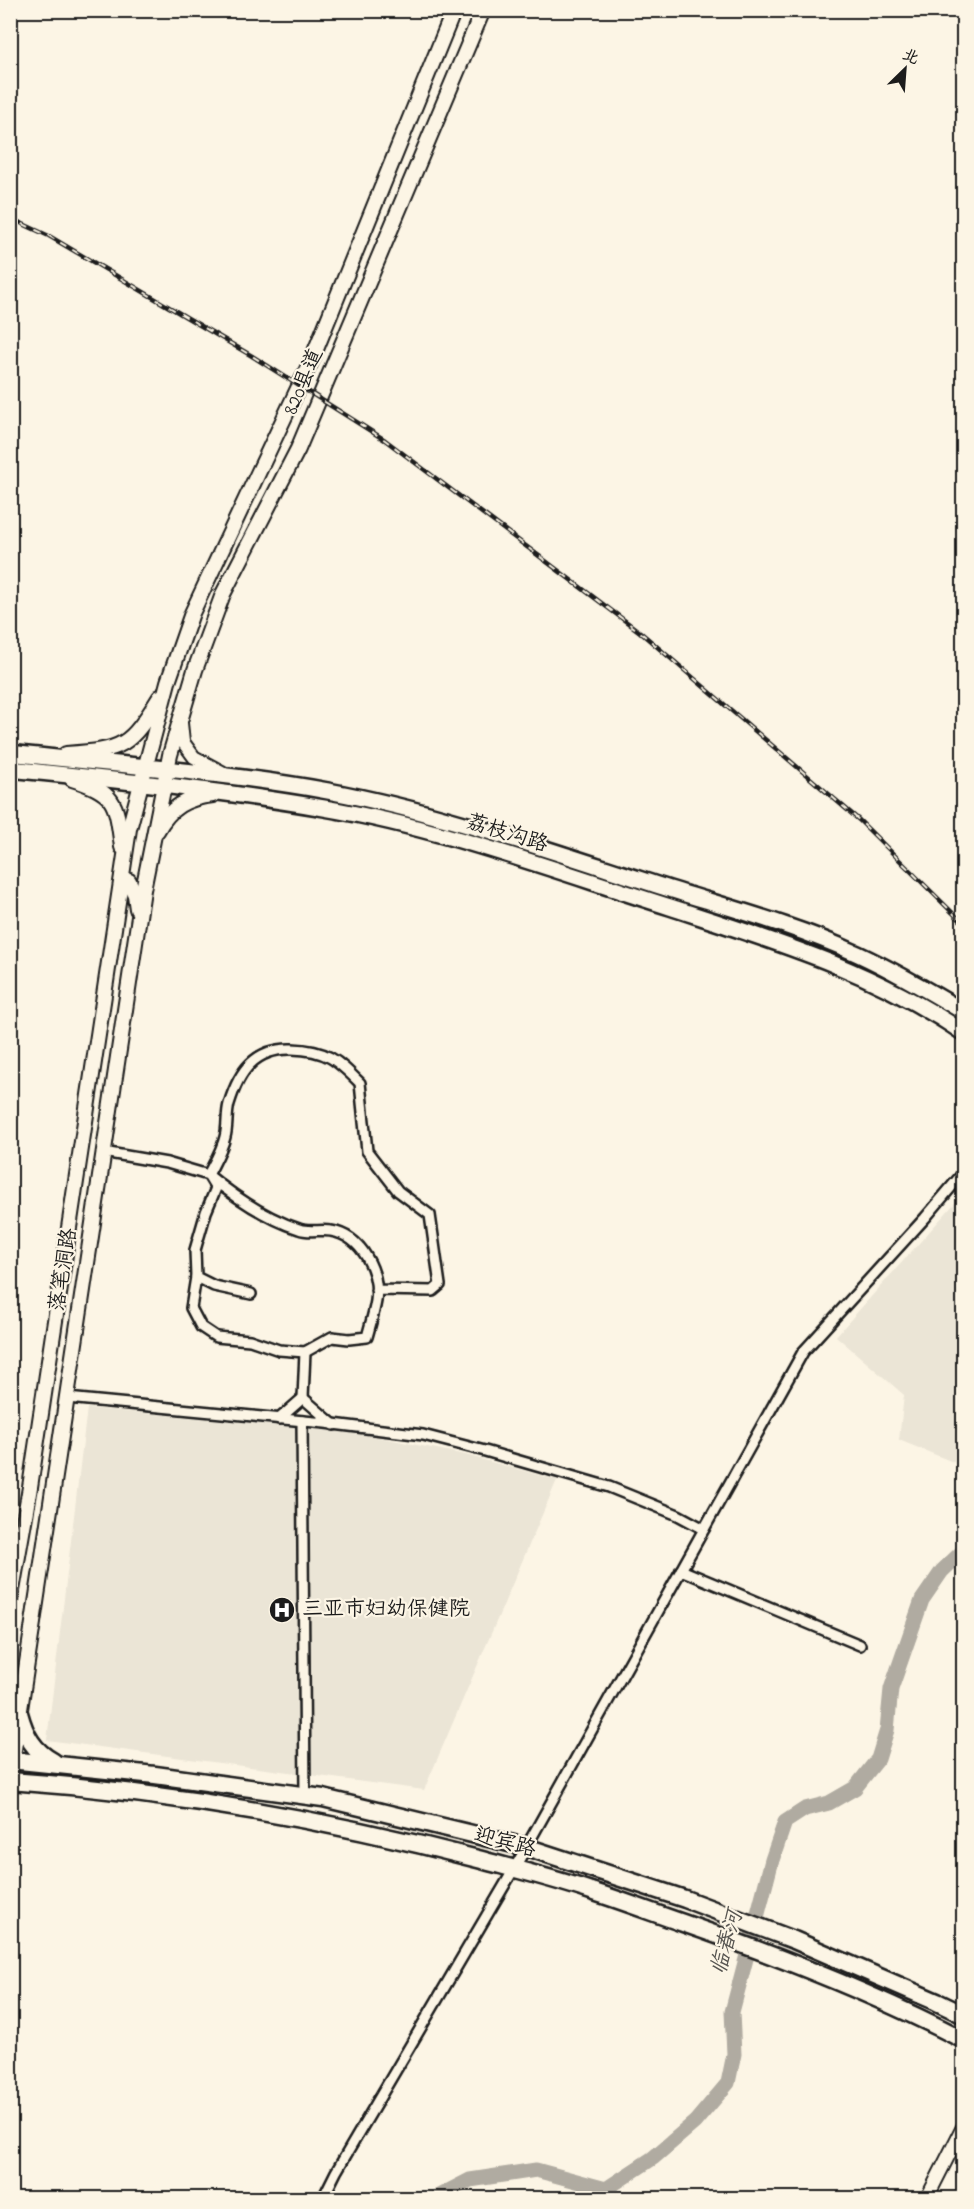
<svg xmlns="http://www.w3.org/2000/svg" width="974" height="2209" font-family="'Indie Flower','LXGW WenKai TC',sans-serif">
<rect width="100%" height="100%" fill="#fcf5e5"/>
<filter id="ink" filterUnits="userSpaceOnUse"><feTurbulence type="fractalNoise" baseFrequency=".0167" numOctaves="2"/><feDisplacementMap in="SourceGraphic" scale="12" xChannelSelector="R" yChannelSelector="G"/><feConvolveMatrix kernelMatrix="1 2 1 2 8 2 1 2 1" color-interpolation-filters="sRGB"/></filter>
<g filter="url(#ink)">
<g fill="#ebe5d6">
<polygon points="963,1194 963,1466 899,1440 904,1395 836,1336"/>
<polygon points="87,1408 354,1432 466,1455 557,1480 424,1790 47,1740"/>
</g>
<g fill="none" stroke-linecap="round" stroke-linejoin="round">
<polyline stroke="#b0aba1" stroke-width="15" points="435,2198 470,2180 536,2170 606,2189 653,2158 695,2122 728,2083 734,2054 732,2012 772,1860 785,1822 805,1809 829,1803 855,1788 878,1759 887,1730 891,1689 922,1600 942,1571 964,1550"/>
<g stroke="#1c1c1c" stroke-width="14">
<g id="minor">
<polyline points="103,1152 167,1163 208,1175 216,1188 206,1212 195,1250 196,1277 214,1286 251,1294"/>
<path d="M 196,1277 L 191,1308 L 201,1327 L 216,1337 L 250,1340 L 279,1350 L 305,1352 L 332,1337 L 349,1339 L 367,1337 C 370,1326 374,1313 376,1301 C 380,1272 362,1236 331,1231 C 321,1229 309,1233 299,1229 C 265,1218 236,1198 208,1175 C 214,1163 222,1150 225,1137 C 228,1126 226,1115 229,1104 C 239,1071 255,1048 292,1049 C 327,1050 337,1060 360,1083 L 367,1151 L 398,1191 L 430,1215 L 440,1285 L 433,1291 L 376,1290"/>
<polyline points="67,1398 325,1423 423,1435 485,1451 609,1487 678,1515 704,1529"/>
<polyline points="303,1398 305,1352"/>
<polyline points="279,1419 303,1398 334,1425"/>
<polyline points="302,1421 305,1795"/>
<polyline points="681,1570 860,1645"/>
<polyline points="323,2198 336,2172 514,1869 803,1352 925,1218 964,1172"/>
</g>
</g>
<g stroke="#1c1c1c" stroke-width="16">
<g id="tertiary">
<polyline points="181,723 183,742 194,757 222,772"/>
<polyline points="927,2198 964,2125"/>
</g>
</g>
<g stroke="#1c1c1c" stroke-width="18">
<g id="secondary">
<path d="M 66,754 C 124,750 129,747 160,697"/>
<path d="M 72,779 C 117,793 116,803 122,847"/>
<path d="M 157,831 C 170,807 186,798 213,795"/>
<polyline points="121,888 125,881 129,881 135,895 137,909"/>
<polyline points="10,1602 30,1487 129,829 168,682 192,613 312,359 454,10"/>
<polyline points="10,1776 143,890 170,755 195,670 223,594 298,449 483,10"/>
</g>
</g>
<g stroke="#1c1c1c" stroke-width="20">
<g id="primary">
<path d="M 10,753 C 116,765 224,772 328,791 C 441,812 551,851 660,886 C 726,907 795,925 858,954 C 895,971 929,991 964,1012"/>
<path d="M 10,769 C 115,780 220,790 324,808 C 442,828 556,871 670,907 C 774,941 872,970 964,1033"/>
</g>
</g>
<g stroke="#1c1c1c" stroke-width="21">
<g id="trunk">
<path d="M 19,1713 C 25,1735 33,1751 54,1762"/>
<polyline points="10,1760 155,1775 323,1798 526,1847 685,1899 794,1940 937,2002 964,2015"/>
<path d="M 10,1781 C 168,1792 324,1819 478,1859 C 515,1869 552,1878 588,1890 C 620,1900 651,1912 683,1923 C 778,1956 873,1993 964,2040"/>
</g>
</g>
<use href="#minor" stroke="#fcf5e5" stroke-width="9"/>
<use href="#tertiary" stroke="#fcf5e5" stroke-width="12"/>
<use href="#secondary" stroke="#fcf5e5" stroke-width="14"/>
<use href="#primary" stroke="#fcf5e5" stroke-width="15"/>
<use href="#trunk" stroke="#fcf5e5" stroke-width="16"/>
<g stroke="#1c1c1c" stroke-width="4.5">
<polyline id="rail" points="10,218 49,236 252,356 385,440 640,632 859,820 964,924"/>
</g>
<use href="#rail" stroke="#fcf5e5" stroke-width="2" stroke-dasharray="7" stroke-linecap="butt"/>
</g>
</g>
<defs>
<g id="hospital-disc" transform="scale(1.35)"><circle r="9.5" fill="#1c1c1c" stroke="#fcf5e5"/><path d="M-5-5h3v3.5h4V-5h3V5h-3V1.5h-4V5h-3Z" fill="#fff"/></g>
</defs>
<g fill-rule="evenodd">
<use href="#hospital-disc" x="282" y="1610"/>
</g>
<g text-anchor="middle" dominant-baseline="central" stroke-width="4.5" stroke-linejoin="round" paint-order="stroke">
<g font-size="21" fill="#1c1c1c" stroke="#fcf5e5">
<text transform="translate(304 382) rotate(-67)">820县道</text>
<text transform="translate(507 834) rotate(17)">荔枝沟路</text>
<text transform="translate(64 1270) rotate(-81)">落笔洞路</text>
<text transform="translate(505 1843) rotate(15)">迎宾路</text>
</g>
<g font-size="21" fill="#1c1c1c" stroke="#fcf5e5" text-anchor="start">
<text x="302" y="1610">三亚市妇幼保健院</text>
</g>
<g font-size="22" font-style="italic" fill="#575551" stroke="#fcf5e5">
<text transform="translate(728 1943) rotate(-74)">临春河</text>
</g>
</g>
<rect width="974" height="2209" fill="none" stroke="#fcf5e5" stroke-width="36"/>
<rect x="18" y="18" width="938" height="2173" fill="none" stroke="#1c1c1c" stroke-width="2" filter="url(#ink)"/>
<g transform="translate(905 69) rotate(25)" stroke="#fcf5e5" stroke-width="4.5" paint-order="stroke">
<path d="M0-4.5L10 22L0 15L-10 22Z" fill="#1c1c1c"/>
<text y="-9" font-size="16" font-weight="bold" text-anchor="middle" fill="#1c1c1c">北</text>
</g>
</svg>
